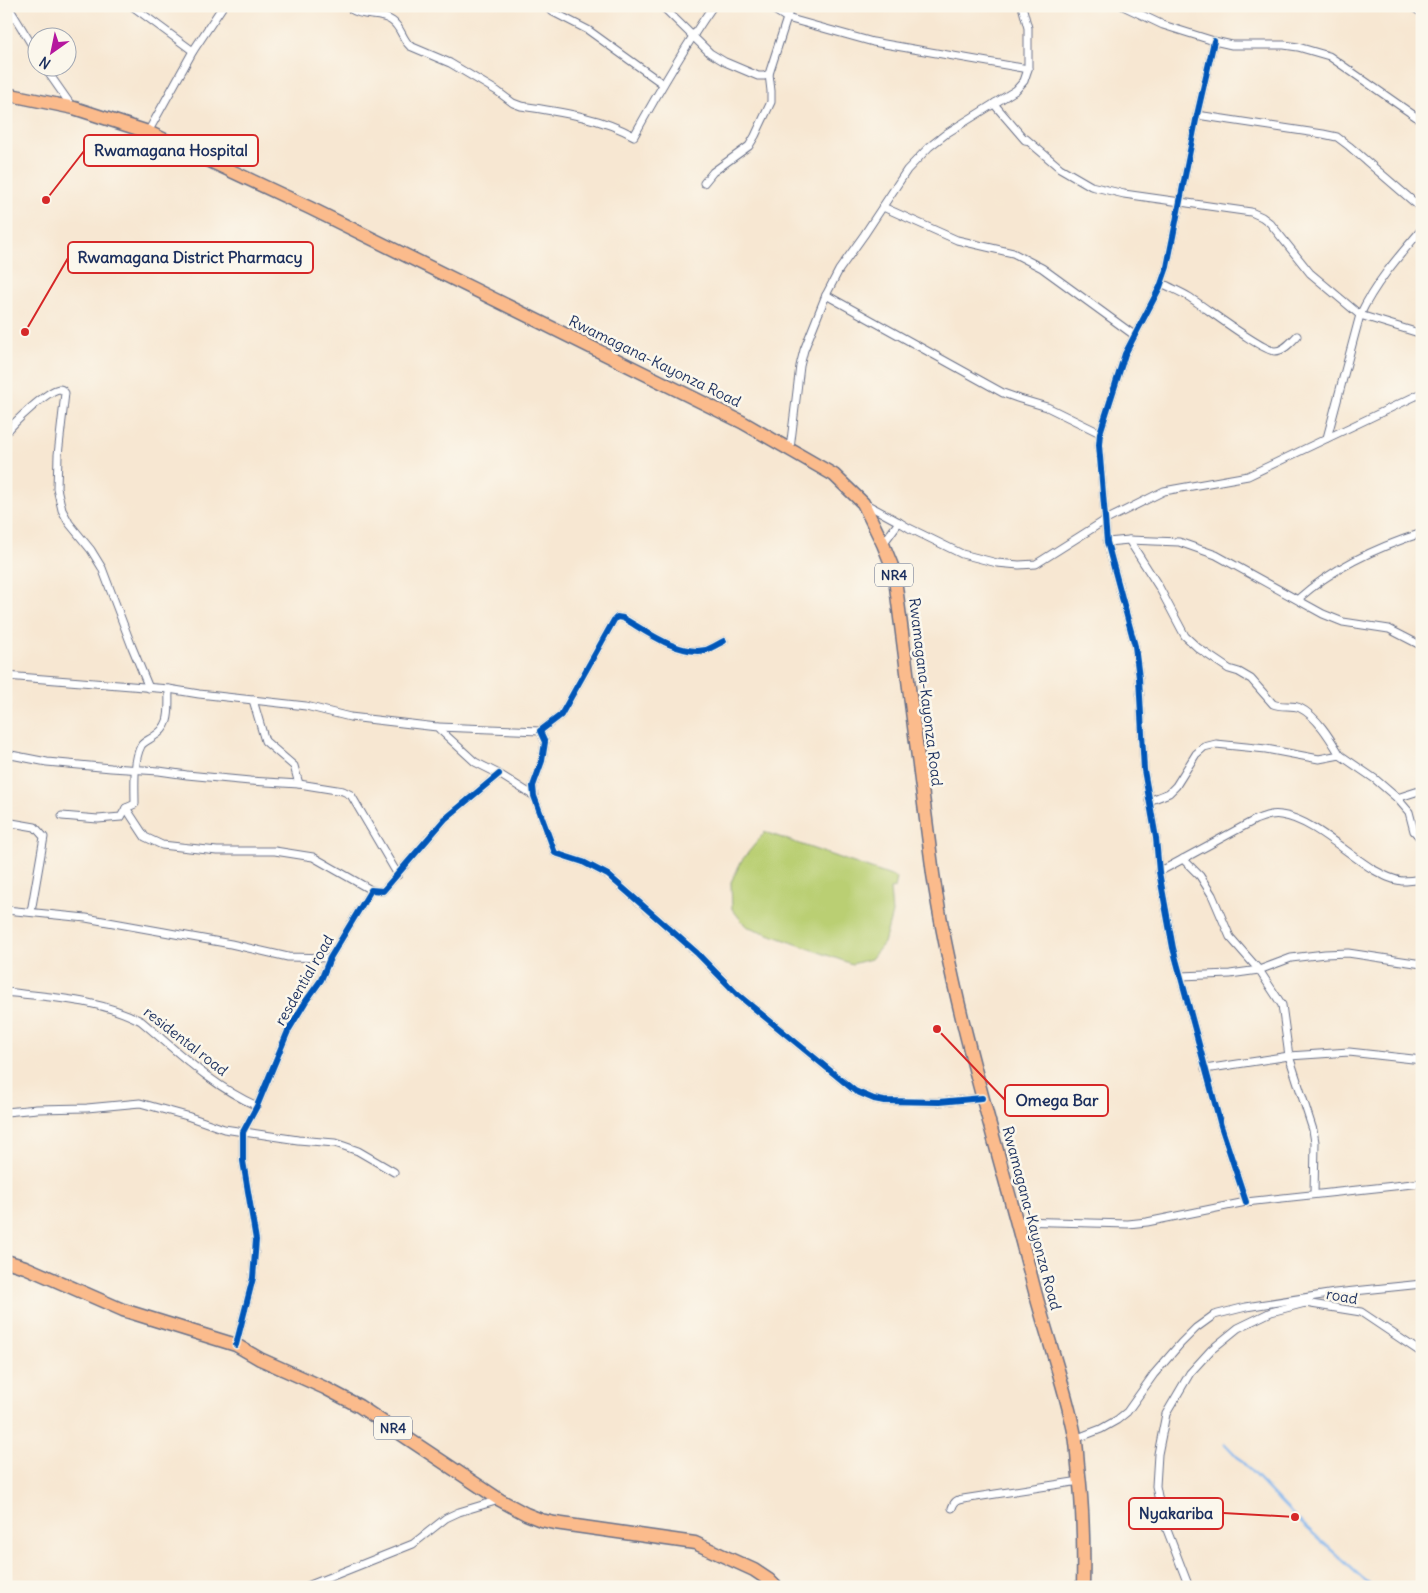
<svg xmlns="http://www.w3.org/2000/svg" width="1428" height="1593" font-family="Delius,sans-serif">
<rect width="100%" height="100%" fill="#fbf7ec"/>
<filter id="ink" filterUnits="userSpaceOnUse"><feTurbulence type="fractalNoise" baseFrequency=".02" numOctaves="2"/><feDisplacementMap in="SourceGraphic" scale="10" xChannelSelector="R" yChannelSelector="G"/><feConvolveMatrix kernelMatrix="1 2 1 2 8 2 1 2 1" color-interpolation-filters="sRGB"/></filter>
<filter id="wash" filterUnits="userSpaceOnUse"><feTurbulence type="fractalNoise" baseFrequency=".0096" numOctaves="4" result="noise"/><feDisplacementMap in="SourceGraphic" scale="20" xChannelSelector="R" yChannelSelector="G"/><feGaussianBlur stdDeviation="1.12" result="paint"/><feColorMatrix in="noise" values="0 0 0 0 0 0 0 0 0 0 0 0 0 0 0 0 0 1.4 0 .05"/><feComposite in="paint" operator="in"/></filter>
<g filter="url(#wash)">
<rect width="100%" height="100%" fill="#f7e7d2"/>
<polygon fill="#bacf73" stroke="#6a7f68" points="765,832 897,878 895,888 890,889 892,913 884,943 871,959 852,964 746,926 732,909 731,882 742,860"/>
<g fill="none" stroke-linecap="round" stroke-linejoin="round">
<polyline stroke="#7fb3ed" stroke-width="2.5" points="1225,1444 1295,1517 1372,1587"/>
</g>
</g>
<g filter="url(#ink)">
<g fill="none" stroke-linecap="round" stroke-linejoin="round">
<g stroke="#686f87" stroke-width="9">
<g id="street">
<polyline points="8,6 38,55"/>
<polyline points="132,6 193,51"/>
<path d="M 351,6 L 351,9 C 364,18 381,12 392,21 C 401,27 402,39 410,46 L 450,63 L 497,91 L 513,103 L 521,106 C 560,112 600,117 634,136 C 659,91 684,48 713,6"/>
<polyline points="545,6 553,12 588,30 663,84"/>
<polyline points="662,6 710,53 725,62 758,76 764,76 769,74 787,18 790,6"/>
<polyline points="768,6 787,18 873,42 1028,69"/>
<polyline points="1123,6 1163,25 1214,41 1232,45 1284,45 1298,47 1329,56 1422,121"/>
<polyline points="1411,6 1422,13"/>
<polyline points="1214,41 1197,115 1167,267 1160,287 1125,354 1100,433 1099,445 1107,542 1135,646 1139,678 1144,770 1156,838 1159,872 1173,948 1221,1126 1246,1202"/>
<polyline points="45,68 73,108"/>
<polyline points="995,103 994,104 1025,140 1026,139 1060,168 1091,186 1124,194 1251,212 1262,217 1270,223 1310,273 1360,315 1422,334"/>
<polyline points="1197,115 1323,134 1337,137 1349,146 1422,209"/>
<polyline points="148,132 193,51 223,6"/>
<polyline points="704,183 713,172 749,146 755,136 771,102 771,91 769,74"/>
<polyline points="883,207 957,240 1013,253 1042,268 1134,335"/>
<path d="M 1162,283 C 1171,288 1181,292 1189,297 C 1205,307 1262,351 1275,351 C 1284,351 1291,342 1297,336"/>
<polyline points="826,295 1003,393 1020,399 1047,407 1100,433"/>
<path d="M 6,433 C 13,423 47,391 59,389 C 63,389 63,391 65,393 L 58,455 L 57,488 L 62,510 L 69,523 L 91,550 L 102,568 L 132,647 L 149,688"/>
<path d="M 1327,438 L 1360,315 C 1375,283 1399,256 1422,229"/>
<polyline points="790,449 800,366 804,350 826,295 839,270 864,235 907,170 929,147 947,133 1016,90 1024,81 1028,69 1028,28 1022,6"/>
<polyline points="864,503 899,522"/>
<path d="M 1129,540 L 1159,587 L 1185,636 L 1198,648 L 1229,669 L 1239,672 L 1251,679 L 1273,704 C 1282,708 1292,704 1300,708 C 1317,716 1331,740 1340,755"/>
<polyline points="1107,542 1129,540 1179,542 1216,555 1323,614 1343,622 1389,629 1422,646"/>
<polyline points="883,544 899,522 909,528 962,554 997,563 1019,565 1036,564 1104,521 1164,491 1248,476 1422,393"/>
<path d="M 1298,599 C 1333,568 1377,547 1422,533"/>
<path d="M 724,641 C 718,644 712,648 706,650 C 678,656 646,631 623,618 L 617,617 L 614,620 L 561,715 L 540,731 L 545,742 L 542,761 L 533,786 L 534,796 L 555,853 L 583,862 L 608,875 L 697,953 L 737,994 L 855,1091 L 874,1099 L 884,1101 L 939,1102 L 982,1098"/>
<polyline points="6,676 169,689 199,694 306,706 350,717 437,727 475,762 499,774 534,796"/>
<polyline points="253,700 265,741 294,766 299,784"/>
<polyline points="438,727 540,731"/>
<polyline points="6,754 47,762 111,768 159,771 187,775 250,781 299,784 343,791 351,795 398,875"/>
<polyline points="1397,798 1422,790"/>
<polyline points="1149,801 1169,793 1176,786 1196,754 1204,747 1216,744 1266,749 1319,759 1340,755 1375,779 1397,798 1409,812 1414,831 1422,840"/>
<polyline points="126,808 145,837 162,845 217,851 275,851 313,857 371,890"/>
<path d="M 62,816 L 98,819 L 121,817 L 126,808 L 135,804 C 135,787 133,761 141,746 C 143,742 149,740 153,737 C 173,725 168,710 169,689"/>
<polyline points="6,822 35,827 44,837 31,912"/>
<polyline points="1183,859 1200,876 1212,895 1230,937 1259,970 1282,1005 1289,1056 1313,1130 1315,1142 1314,1194"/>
<path d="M 1159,872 L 1255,820 C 1263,817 1272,813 1281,815 C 1312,819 1347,854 1374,870 C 1383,875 1392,880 1402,881 C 1409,881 1416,880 1422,879"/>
<polyline points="6,910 86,918 231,944 288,957 330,958"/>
<polyline points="1181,976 1230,974 1259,970 1291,958 1325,954 1348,953 1422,964"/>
<path d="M 6,992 C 52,998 99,999 141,1021 C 178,1052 212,1086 257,1106"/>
<polyline points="1205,1069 1289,1056 1349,1052 1422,1060"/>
<polyline points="6,1112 37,1109 87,1108 140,1103 187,1116 224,1129 298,1140 335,1143 344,1146 358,1151 394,1172"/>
<polyline points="1017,1221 1128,1224 1147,1222 1246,1202 1422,1183"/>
<polyline points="1305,1303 1361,1312 1422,1353"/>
<polyline points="236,1345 253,1278 256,1240 243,1161 243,1132 257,1106 288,1031 306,1001 321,980 330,958 371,890 383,891 445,819 499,774"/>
<polyline points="1075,1439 1101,1429 1117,1420 1127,1412 1154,1374 1181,1343 1196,1328 1214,1315 1246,1307 1335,1293 1422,1284"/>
<path d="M 952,1508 C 954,1502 956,1500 963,1499 L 1080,1481"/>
<polyline points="305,1587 413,1544 446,1518 459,1512 499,1500"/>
<polyline points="1189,1587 1162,1517 1156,1486 1158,1454 1166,1414 1190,1373 1211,1350 1238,1328 1271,1312 1305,1303 1309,1301"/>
</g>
</g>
<g stroke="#686f87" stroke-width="15">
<g id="highway">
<path d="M 6,94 L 74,108 L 148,132 L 310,208 L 742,422 L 834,475 L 863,503 L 883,544 L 894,571 L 933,874 C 954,1013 998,1147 1033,1284 C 1046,1335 1065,1385 1075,1436 C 1077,1446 1077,1456 1078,1466 C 1083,1506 1084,1547 1083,1587"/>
<polyline points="6,1261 25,1267 123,1310 236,1345 260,1359 325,1388 359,1406 500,1500 526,1514 541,1520 555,1523 695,1543 754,1570 769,1580 776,1587"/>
</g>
</g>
<use href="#street" stroke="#fff" stroke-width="7"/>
<use href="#highway" stroke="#fbbb8c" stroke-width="12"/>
<g stroke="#fbf7ec" stroke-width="9">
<g id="cycleway">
<polyline points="1214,41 1197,115 1167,267 1160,287 1125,354 1100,433 1099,445 1107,542 1135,646 1139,678 1144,770 1156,838 1159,872 1173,948 1221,1126 1246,1202"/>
<path d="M 724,641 C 718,644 712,648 706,650 C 678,656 646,631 623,618 L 617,617 L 614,620 L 561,715 L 540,731 L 545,742 L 542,761 L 533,786 L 534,796 L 555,853 L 583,862 L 608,875 L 697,953 L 737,994 L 855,1091 L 874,1099 L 884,1101 L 939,1102 L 982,1098"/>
<polyline points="236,1345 253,1278 256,1240 243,1161 243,1132 257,1106 288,1031 306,1001 321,980 330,958 371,890 383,891 445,819 499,774"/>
</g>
</g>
<use href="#cycleway" stroke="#0057b8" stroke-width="6"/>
</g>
</g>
<g text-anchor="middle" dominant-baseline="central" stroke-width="5" stroke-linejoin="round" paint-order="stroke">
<g fill="#fbf7ec" stroke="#5e6b89" stroke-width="1">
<rect x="875" y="563.5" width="38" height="23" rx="4"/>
<rect x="374" y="1416.5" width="38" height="23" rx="4"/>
</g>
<g font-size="14" font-weight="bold" fill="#1b2f5e">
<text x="894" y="575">NR4</text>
<text x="393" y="1428">NR4</text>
</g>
<g font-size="15" fill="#1b2f5e" stroke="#fbf7ec">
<text transform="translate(655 361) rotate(26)">Rwamagana-Kayonza Road</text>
<text transform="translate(926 692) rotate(83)">Rwamagana-Kayonza Road</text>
<text transform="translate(304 980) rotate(-60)">resdential road</text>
<text transform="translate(186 1041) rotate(38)">residental road</text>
<text transform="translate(1032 1218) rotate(75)">Rwamagana-Kayonza Road</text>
<text transform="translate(1342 1296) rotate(10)">road</text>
</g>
</g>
<path fill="none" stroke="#d62828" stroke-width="2" d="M46 200L84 151M25 332L68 258M937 1029L1005 1100M1295 1517L1223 1513"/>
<g fill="#d62828" stroke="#fbf7ec" stroke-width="2">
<circle cx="46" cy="200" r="5"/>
<circle cx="25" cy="332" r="5"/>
<circle cx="937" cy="1029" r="5"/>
<circle cx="1295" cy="1517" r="5"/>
</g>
<g fill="#fbf7ec" stroke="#d62828" stroke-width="2">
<rect x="84" y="135" width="174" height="31" rx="5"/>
<rect x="68" y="242" width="245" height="31" rx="5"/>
<rect x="1005" y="1085" width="103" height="31" rx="5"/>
<rect x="1129" y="1498" width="94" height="31" rx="5"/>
</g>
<g font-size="16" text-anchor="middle" font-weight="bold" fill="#1b2f5e">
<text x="171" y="156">Rwamagana Hospital</text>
<text x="190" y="263">Rwamagana District Pharmacy</text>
<text x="1057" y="1106">Omega Bar</text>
<text x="1176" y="1519">Nyakariba</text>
</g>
<rect width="1428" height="1593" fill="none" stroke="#fbf7ec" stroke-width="25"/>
<g transform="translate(52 52) rotate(213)"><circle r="24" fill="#fbf7ec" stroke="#a1a7b3"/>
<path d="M0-4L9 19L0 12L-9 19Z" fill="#b5179e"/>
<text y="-8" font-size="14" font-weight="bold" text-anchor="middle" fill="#1b2f5e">N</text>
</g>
</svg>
